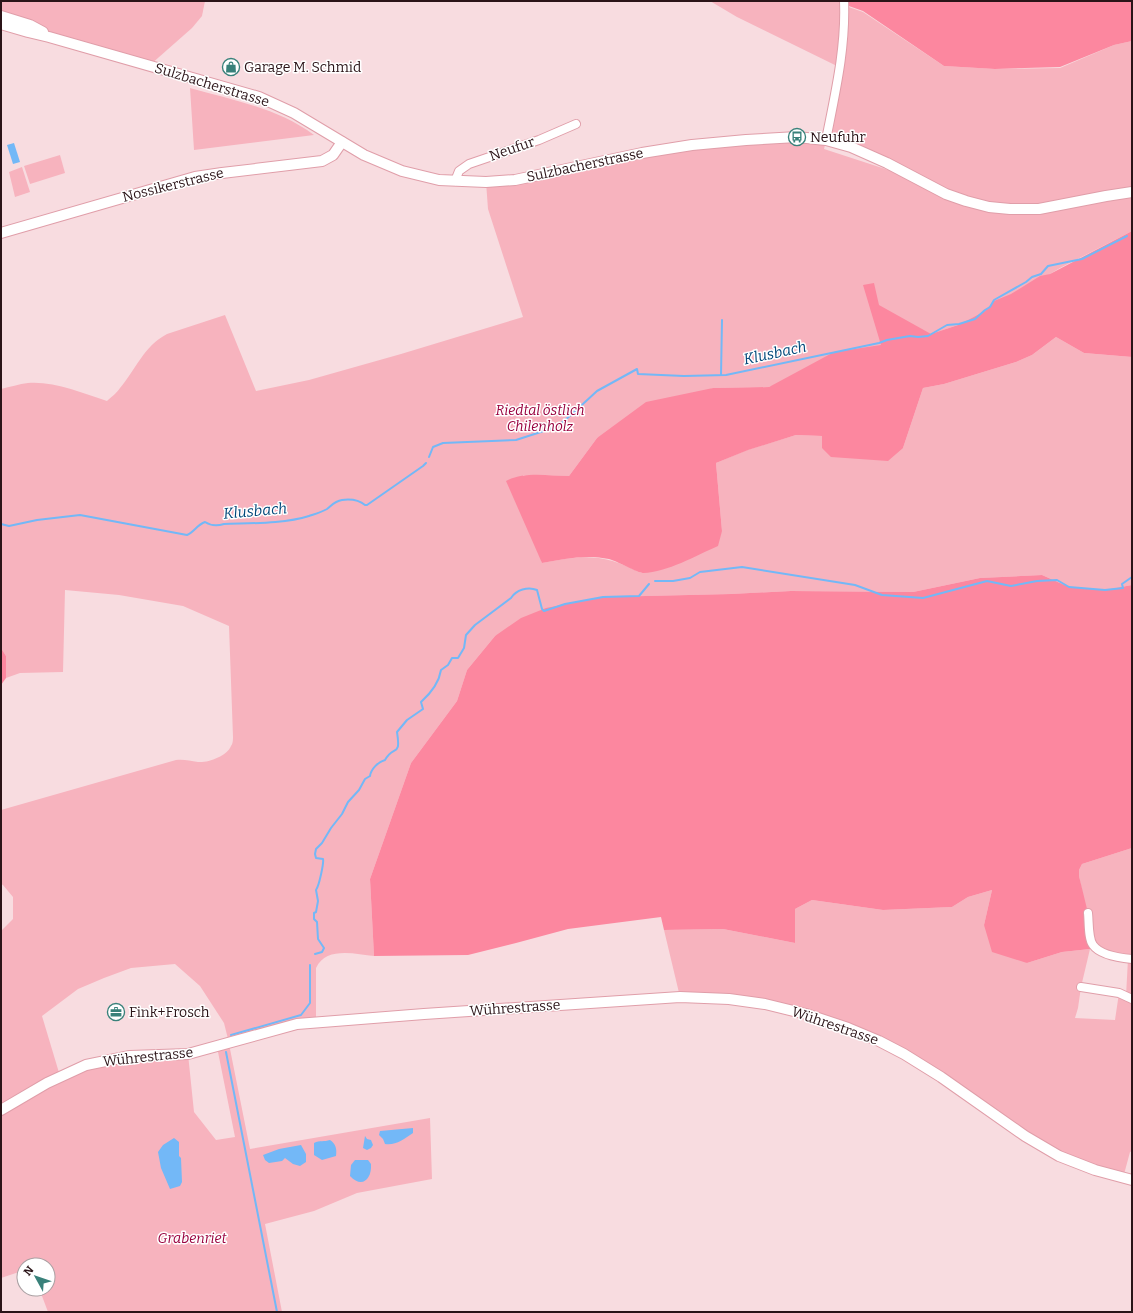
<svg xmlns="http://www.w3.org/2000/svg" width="1133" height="1313" font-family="Bitter,serif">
<rect width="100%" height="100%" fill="#f8dce0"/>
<g fill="#f7b3be" fill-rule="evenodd">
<polygon points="1,1 205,1 202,16 192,28 150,65 137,66 1,29"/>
<path d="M 710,1 L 845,1 L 846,6 L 863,12 L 944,66 L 995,69 L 1060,68 L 1114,45 L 1132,41 L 1132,231 L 1060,268 L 975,319 L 889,349 L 769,387 L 713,388 L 597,438 L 569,476 L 523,475 L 542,563 C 583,555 603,553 641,573 L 722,531 L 716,463 L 747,450 L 796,435 L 822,436 L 903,448 L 923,388 L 944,384 L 1016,362 L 1032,355 L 1056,337 L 1084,353 L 1132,357 L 1132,585 L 1105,590 L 1069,587 L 1042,575 L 980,578 L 913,592 L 791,591 L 731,594 L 603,597 L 495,636 L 467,670 L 457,701 L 411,763 L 370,879 L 374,956 C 355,954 326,946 316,968 L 316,1022 L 229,1044 L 250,1149 L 430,1118 L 432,1179 L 357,1193 L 314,1211 L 265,1224 L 282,1312 L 48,1312 L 42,1296 L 36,1289 L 48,1289 L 48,1265 L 24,1265 L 24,1273 L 22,1271 L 1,1278 L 1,931 L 13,919 L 13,897 L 3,885 L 1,884 L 1,810 L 176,760 C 184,759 190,761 198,762 C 208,763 227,756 231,746 C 233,744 233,739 233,737 L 229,626 L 183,606 L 119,595 L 65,590 L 63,672 L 20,673 L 6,678 L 6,656 L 1,648 L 1,389 C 10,387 19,384 28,383 C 54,381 82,393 107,401 C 111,397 117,393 120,388 C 136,369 144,346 167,334 L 225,315 L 256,391 L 309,380 L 401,354 L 523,317 L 488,209 L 486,182 L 692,145 L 826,140 L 839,67 L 737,17 ZM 826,141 L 913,178 L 824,149 ZM 175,964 L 200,986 L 224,1023 L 229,1043 L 217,1047 L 235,1137 L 216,1140 L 194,1112 L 188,1054 L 114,1059 L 60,1076 L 42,1016 L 78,989 L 104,978 L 131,968 Z"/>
<path d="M 190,88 C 232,100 278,108 314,135 L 194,150 Z"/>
<polygon points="60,155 65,173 30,184 24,166"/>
<polygon points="22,167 30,192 15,197 9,172"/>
<polygon points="1132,848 1132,1151 1130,1152 1123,1178 1059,1156 904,1054 806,1014 680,997 664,930 723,929 795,943 795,909 812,900 883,910 952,907 968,897 992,890 984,925 1027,963 1062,952 1090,949 1081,987 1078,1008 1075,1018 1115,1020 1119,993 1126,996 1128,959 1093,945 1079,876 1079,870 1082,864"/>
</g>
<g fill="#fc879f">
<polygon points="846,1 1132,1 1132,41 1114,45 1060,67 995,69 944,66 863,11 846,5"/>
<path d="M 1132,231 L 1132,357 L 1084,353 L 1056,337 L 1032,355 L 1016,362 L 944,384 L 923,388 L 903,448 L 888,461 L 831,457 L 822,448 L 822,436 L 796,435 L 748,450 L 716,463 L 722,531 L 718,546 C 695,556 668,572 643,573 C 638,573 617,561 609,559 C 587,554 563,559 542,563 L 506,481 C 524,471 549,476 569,476 L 597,438 L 646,402 L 713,388 L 769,387 L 834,352 L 881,345 L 863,285 L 874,283 L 879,305 L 931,334 L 958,325 L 972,318 L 985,311 L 994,301 L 1011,294 L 1040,276 L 1050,274 Z"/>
<polygon points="1042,575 1069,587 1105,590 1132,585 1132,848 1082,864 1079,870 1079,876 1088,913 1093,945 1090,949 1062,952 1027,963 992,952 984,925 992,890 968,897 952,907 883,910 812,900 795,909 795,943 723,929 664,930 661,917 568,929 516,943 468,955 374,956 370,879 411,763 457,701 467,670 495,636 521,618 546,608 603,597 731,594 791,591 913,592 980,578"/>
<polygon points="1,648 6,656 6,678 1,685"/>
</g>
<g fill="#73b8f7">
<polygon points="14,143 20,162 13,164 7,145"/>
<path d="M 413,1128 L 413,1133 C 404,1139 395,1146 385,1144 L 383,1139 L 379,1135 L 380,1131 Z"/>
<polygon points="365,1136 367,1139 371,1140 373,1145 371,1148 367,1150 363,1148"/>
<polygon points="174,1138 179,1142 179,1156 181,1158 182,1182 180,1186 170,1189 161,1168 158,1152 163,1145"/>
<path d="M 330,1140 C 336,1144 337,1149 336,1156 L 322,1160 L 314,1155 L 314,1143 C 320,1140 324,1142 330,1140 Z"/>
<polygon points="301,1145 306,1154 306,1162 300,1166 293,1164 285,1158 282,1161 269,1163 265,1160 263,1155 279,1149"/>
<path d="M 355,1160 L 368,1160 L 371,1164 C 372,1179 362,1189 350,1176 L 351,1165 Z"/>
</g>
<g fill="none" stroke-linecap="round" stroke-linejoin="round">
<g stroke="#73b8f7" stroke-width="2">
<polyline points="721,375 722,320"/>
<polyline points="429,457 433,447 443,443 516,440 550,429 560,424 571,415 597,391 637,369 638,374 684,376 726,375 879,343 887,340 910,336 918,337 928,336 947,325 959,324 975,319 985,310 990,307 994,300 1026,282 1032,277 1041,274 1048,266 1082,259 1127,236"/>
<path d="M 1,524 L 9,526 L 37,520 L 80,515 L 187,535 C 194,532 197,525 205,522 C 211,526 217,526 224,524 C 250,523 284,524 309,516 C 315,514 322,512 327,509 C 332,505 335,501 342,500 C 350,499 359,500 365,505 L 367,505 L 423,466 L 426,463"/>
<polyline points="655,581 673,581 690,578 700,572 742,567 855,585 882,595 923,598 987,581 1011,586 1037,581 1057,580 1069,587 1105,590 1123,588 1122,584 1132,577"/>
<path d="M 315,954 L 322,952 L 324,948 L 318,939 L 317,922 L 314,919 L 314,913 L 316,912 L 318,901 L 316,890 C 319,886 324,863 323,859 L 316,858 L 315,854 L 316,849 L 322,843 L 331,828 L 342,814 L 348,802 L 359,790 L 365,779 L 370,776 C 371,769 378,762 385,760 C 394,744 401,758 397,732 L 407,720 L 423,709 L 421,702 C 431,693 439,683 441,670 L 448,665 L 452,658 L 458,658 L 464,648 L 466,635 L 475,625 L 511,598 C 516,590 528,586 537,590 L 542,609 L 544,611 L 565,604 L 603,597 L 639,596 L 649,584"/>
<polyline points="231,1035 301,1015 310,1003 310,965"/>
<polyline points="226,1052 277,1312"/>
</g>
<g stroke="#e09ea9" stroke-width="10">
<g id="minor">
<path d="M 826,140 C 835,94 846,48 844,1"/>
<polyline points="455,181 459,171 469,164 539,140 576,124"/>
<path d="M 1088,913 C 1089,921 1088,939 1093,945 C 1100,955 1121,958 1132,959"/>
<polyline points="1081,987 1119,993 1132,999"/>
</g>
</g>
<g stroke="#e09ea9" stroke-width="12">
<g id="tertiary">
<polyline points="1,16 30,25 43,32"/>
<polyline points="1,24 28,32 49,37 259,97 294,113 364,155 402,171 439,180 486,182 515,180 642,153 692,145 746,140 797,137 826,140 851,147 887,163 946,194 966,201 989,207 1010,209 1039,209 1106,196 1132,192"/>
<polyline points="1,233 195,177 222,173 322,161 333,155 342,142"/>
<polyline points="1,1110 47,1083 86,1065 130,1056 188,1054 297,1024 424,1014 680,997 729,999 765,1004 806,1014 848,1028 879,1041 904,1054 941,1077 1025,1136 1059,1156 1095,1170 1132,1180"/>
</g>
</g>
<use href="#minor" stroke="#fff" stroke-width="8"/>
<use href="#tertiary" stroke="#fff" stroke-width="10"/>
</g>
<defs>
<g id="shop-ring" transform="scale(0.9)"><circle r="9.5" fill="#fff" stroke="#39817a" stroke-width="1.5"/><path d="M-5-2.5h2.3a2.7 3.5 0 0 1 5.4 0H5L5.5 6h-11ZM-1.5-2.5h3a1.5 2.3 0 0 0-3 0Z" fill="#39817a"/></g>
<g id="bus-ring" transform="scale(0.9)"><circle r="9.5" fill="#fff" stroke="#39817a" stroke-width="1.5"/><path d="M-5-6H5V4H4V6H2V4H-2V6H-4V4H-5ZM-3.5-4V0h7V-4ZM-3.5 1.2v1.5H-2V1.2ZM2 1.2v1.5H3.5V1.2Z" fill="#39817a"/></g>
<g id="office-ring" transform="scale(0.9)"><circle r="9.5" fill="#fff" stroke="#39817a" stroke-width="1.5"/><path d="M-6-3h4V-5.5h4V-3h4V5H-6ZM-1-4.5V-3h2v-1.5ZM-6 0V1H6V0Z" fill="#39817a"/></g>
</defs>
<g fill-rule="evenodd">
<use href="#shop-ring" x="231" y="67"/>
<use href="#bus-ring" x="797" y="137"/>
<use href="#office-ring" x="116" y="1012"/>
</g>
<g text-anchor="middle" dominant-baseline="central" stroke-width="3" stroke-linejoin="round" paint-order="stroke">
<g font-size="14" fill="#2b1418" stroke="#fff" text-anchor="start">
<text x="244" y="67">Garage M. Schmid</text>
<text x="810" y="137">Neufuhr</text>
<text x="129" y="1012">Fink+Frosch</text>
</g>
<g font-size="14" fill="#2b1418" stroke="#fff">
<text transform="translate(212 85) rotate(17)">Sulzbacherstrasse</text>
<text transform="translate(512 149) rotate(-19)">Neufur</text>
<text transform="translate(585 165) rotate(-12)">Sulzbacherstrasse</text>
<text transform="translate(173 185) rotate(-14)">Nossikerstrasse</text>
<text transform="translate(515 1008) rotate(-4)">Wührestrasse</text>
<text transform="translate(835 1026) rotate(19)">Wührestrasse</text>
<text transform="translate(148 1057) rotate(-6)">Wührestrasse</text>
</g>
<g font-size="14" font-style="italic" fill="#99023f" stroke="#fff">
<text x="540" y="410">Riedtal östlich<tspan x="540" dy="16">Chilenholz</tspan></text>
<text x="192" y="1238">Grabenriet</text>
</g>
<g font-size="15" font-style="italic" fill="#004779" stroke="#fff">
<text transform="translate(775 353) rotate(-12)">Klusbach</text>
<text transform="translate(255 511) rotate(-5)">Klusbach</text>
</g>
</g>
<rect width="1133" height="1313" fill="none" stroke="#2b1418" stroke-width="4"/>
<g transform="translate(36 1277) rotate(310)"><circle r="19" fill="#ffffff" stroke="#aaa1a3"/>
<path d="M0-3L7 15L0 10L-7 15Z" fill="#39817a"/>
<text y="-6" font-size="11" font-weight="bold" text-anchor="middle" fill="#2b1418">N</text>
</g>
</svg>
